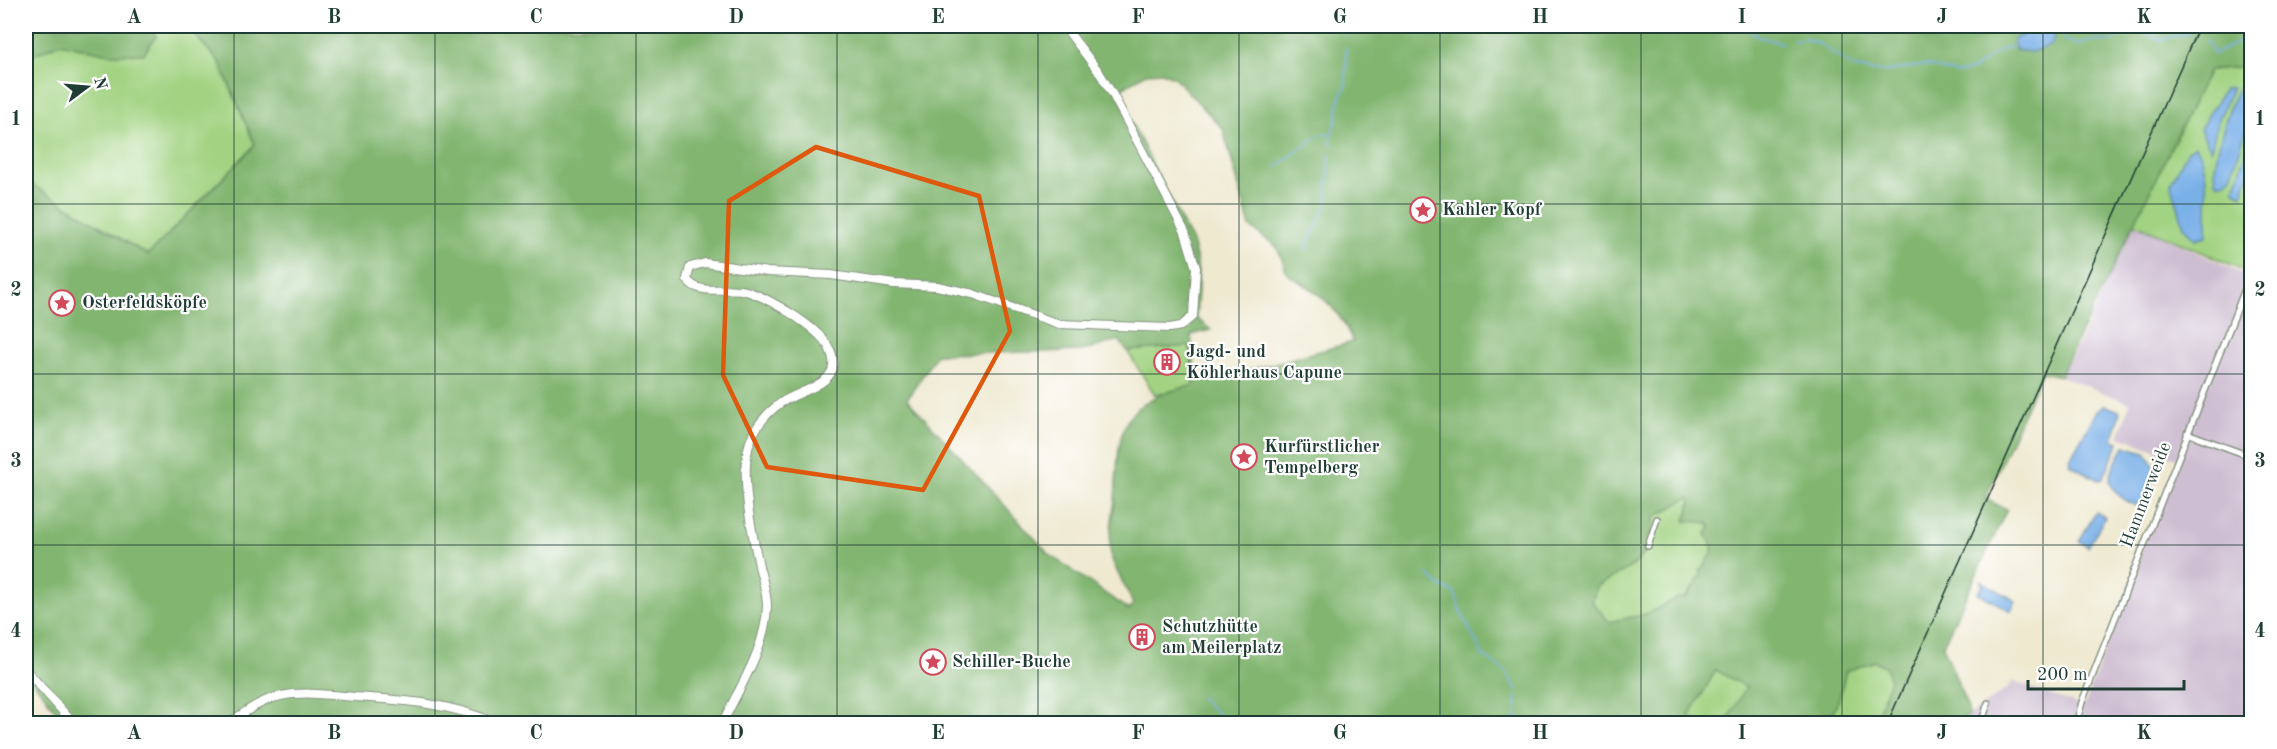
<svg xmlns="http://www.w3.org/2000/svg" width="2277" height="749" font-family="'Old Standard TT',serif">
<rect width="100%" height="100%" fill="#fff"/>
<filter id="ink" filterUnits="userSpaceOnUse"><feTurbulence type="fractalNoise" baseFrequency=".0167" numOctaves="2"/><feDisplacementMap in="SourceGraphic" scale="12" xChannelSelector="R" yChannelSelector="G"/><feConvolveMatrix kernelMatrix="1 2 1 2 8 2 1 2 1" color-interpolation-filters="sRGB"/></filter>
<filter id="wash" filterUnits="userSpaceOnUse"><feTurbulence type="fractalNoise" baseFrequency=".008" numOctaves="4" result="noise"/><feDisplacementMap in="SourceGraphic" scale="24" xChannelSelector="R" yChannelSelector="G"/><feGaussianBlur stdDeviation="1.35" result="paint"/><feColorMatrix in="noise" values="0 0 0 0 0 0 0 0 0 0 0 0 0 0 0 0 0 1.4 0 .05"/><feComposite in="paint" operator="in"/></filter>
<g filter="url(#wash)">
<rect width="100%" height="100%" fill="#efe9d0"/>
<polygon fill="#cebed1" points="2133,223 2251,277 2251,723 1956,724 2008,688 2013,681 2084,707 2151,526 2180,460 2119,436 2130,403 2060,376 2082,338"/>
<g fill="#a2d382" stroke="#60885b" stroke-width="1.5">
<polygon points="147,26 187,26 220,63 255,145 148,255 26,190 26,58 60,43 109,54 156,36"/>
<polygon points="2251,63 2251,273 2133,223 2209,70 2250,66"/>
<polygon points="1190,346 1194,386 1155,395 1127,351"/>
<path d="M 1689,497 L 1711,527 L 1706,534 C 1718,553 1712,554 1700,571 L 1703,575 L 1685,598 L 1678,598 L 1647,614 L 1609,622 L 1592,602 L 1596,587 L 1634,565 L 1643,555 L 1655,517 Z"/>
<path d="M 1875,661 L 1886,667 L 1890,680 L 1874,723 L 1830,723 C 1829,714 1844,685 1846,670 Z"/>
<polygon points="1716,670 1747,687 1726,723 1701,723 1689,717"/>
</g>
<g fill="#81b570" stroke="#507952" stroke-width="1.5" fill-rule="evenodd">
<polygon points="26,26 147,26 156,36 144,54 109,54 60,43 26,58"/>
<path d="M 187,26 L 988,26 L 998,29 L 998,26 L 2039,26 L 2016,38 L 2055,26 L 2251,26 L 2252,63 L 2250,66 L 2209,70 L 2060,376 L 2042,372 L 1985,499 L 2007,509 L 1943,645 L 1968,709 L 1968,715 L 1956,723 L 1874,723 L 1890,680 L 1886,667 L 1875,661 L 1846,671 L 1839,699 L 1827,724 L 1726,723 L 1746,687 L 1716,670 L 1689,716 L 1701,724 L 359,724 L 359,718 L 325,712 L 322,724 L 64,723 L 45,696 L 26,673 L 26,181 L 148,255 L 255,145 L 220,63 ZM 1162,72 L 1175,78 L 1223,129 L 1250,227 L 1277,247 L 1288,275 C 1319,291 1340,309 1353,342 L 1227,376 L 1196,380 L 1191,335 L 1211,330 L 1196,318 C 1198,292 1201,268 1192,242 L 1116,92 L 1146,73 ZM 1119,340 L 1127,351 L 1190,346 L 1194,385 C 1115,403 1120,427 1115,499 C 1113,517 1107,542 1112,559 C 1117,575 1128,589 1133,605 L 1129,610 L 1049,554 L 907,399 L 937,354 L 1083,351 ZM 1689,497 L 1691,503 L 1685,521 L 1709,523 L 1711,527 L 1706,534 C 1718,553 1712,554 1700,571 L 1702,575 L 1685,598 L 1678,598 L 1647,614 L 1609,622 L 1592,602 L 1596,587 L 1634,565 L 1643,555 L 1655,517 Z"/>
</g>
<g fill="#7ab0e8" stroke="#4c768e" stroke-width="1.5">
<polygon points="2039,26 2056,26 2052,45 2031,52 2016,50 2013,40"/>
<path d="M 2240,86 L 2251,87 L 2251,117 L 2231,176 L 2223,183 L 2217,183 C 2209,167 2230,101 2240,86 Z"/>
<polygon points="2232,88 2217,124 2211,150 2200,129 2224,89"/>
<polygon points="2251,138 2251,169 2242,195 2234,190"/>
<path d="M 2195,146 C 2210,160 2207,215 2207,236 L 2196,239 L 2184,227 L 2171,183 L 2188,150 Z"/>
<polygon points="2104,405 2120,411 2113,440 2119,442 2103,479 2098,480 2071,465 2070,459 2097,411"/>
<path d="M 2124,446 L 2145,452 L 2157,469 L 2143,506 C 2131,506 2108,492 2110,477 C 2112,467 2120,455 2124,446 Z"/>
<polygon points="2096,512 2105,517 2088,547 2079,541"/>
<polygon points="1980,580 2016,601 2011,611 1978,593 1983,585"/>
</g>
<g fill="none" stroke-linecap="round" stroke-linejoin="round">
<g stroke="#7ab0e8" stroke-width="1.5">
<polyline points="1748,26 1758,37 1783,43"/>
<polyline points="1346,35 1353,26"/>
<path d="M 2062,39 L 2079,45 C 2099,35 2109,50 2132,28 L 2162,40 L 2189,33"/>
<polyline points="2206,40 2214,54 2252,35"/>
<polyline points="1793,41 1807,39 1821,45 1854,68 1882,72 1926,65 1957,74 1972,70 2000,50 2013,46"/>
<polyline points="1331,146 1331,134 1337,119 1338,104 1346,85 1346,47"/>
<polyline points="1276,167 1319,135 1329,134"/>
<polyline points="1305,251 1326,205 1330,154"/>
<polyline points="1427,574 1440,586 1455,593 1461,612 1483,656 1505,671 1517,690 1516,717 1524,724"/>
<polyline points="1200,697 1229,724"/>
</g>
</g>
</g>
<g filter="url(#ink)">
<g fill="none" stroke-linecap="round" stroke-linejoin="round">
<g stroke="#879382" stroke-width="8">
<g id="street">
<polyline points="2187,433 2252,457"/>
<polyline points="1648,546 1657,519"/>
<polyline points="1827,718 1828,724"/>
<polyline points="1981,724 1988,703"/>
<polyline points="2076,724 2082,702 2249,279"/>
</g>
</g>
<g stroke="#879382" stroke-width="10">
<g id="secondary">
<polyline points="26,670 74,724"/>
<path d="M 228,724 C 245,712 261,700 281,696 C 305,691 330,695 354,697 C 403,700 452,703 497,724"/>
<path d="M 722,724 C 740,686 766,648 767,606 C 767,592 762,579 759,566 C 752,532 741,482 748,449 C 752,430 766,413 782,402 C 804,388 849,383 828,346 C 816,326 769,298 746,291 C 730,286 697,297 687,279 L 690,267 L 705,263 L 768,272 L 831,275 L 894,284 L 937,286 L 973,294 L 1059,324 L 1170,328 L 1181,326 L 1193,316 L 1196,268 L 1185,232 L 1113,95 L 1099,72 L 1064,26"/>
</g>
</g>
<use href="#street" stroke="#fff" stroke-width="5"/>
<use href="#secondary" stroke="#fff" stroke-width="8"/>
<polyline stroke="#1f3d34" stroke-width="1.5" points="1887,724 2199,26"/>
</g>
</g>
<path fill="none" stroke="#de580e" stroke-width="4.5" stroke-linejoin="round" d="M 816,147 L 979,196 L 1010,331 L 923,490 L 767,467 L 723,375 L 729,201 Z"/>
<path fill="none" stroke="#1f3d34" stroke-width="1.5" stroke-opacity="0.55" d="M 234,26 L 234,724M 435,26 L 435,724M 636,26 L 636,724M 837,26 L 837,724M 1038,26 L 1038,724M 1239,26 L 1239,724M 1440,26 L 1440,724M 1641,26 L 1641,724M 1842,26 L 1842,724M 2043,26 L 2043,724M 26,204 L 2252,204M 26,374 L 2252,374M 26,545 L 2252,545"/>
<defs>
<g id="sight-ring" transform="scale(1.35)"><circle r="9.5" fill="#fff" stroke="#d1495b" stroke-width="1.5"/><path d="M0-6L1.8-2.2L6-1.7L2.9 1.2L3.7 5.4L0 3.3L-3.7 5.4L-2.9 1.2L-6-1.7L-1.8-2.2Z" fill="#d1495b"/></g>
<g id="building-ring" transform="scale(1.35)"><circle r="9.5" fill="#fff" stroke="#d1495b" stroke-width="1.5"/><path d="M-4-6H4V6H1V3H-1V6H-4ZM-2.5-4.3h1.7v1.8h-1.7ZM.8-4.3h1.7v1.8H.8ZM-2.5-1h1.7V.8h-1.7ZM.8-1h1.7V.8H.8Z" fill="#d1495b"/></g>
</defs>
<g fill-rule="evenodd">
<use href="#sight-ring" x="1423" y="210"/>
<use href="#sight-ring" x="62" y="303"/>
<use href="#building-ring" x="1167" y="362"/>
<use href="#sight-ring" x="1244" y="457"/>
<use href="#building-ring" x="1142" y="637"/>
<use href="#sight-ring" x="933" y="662"/>
</g>
<g text-anchor="middle" dominant-baseline="central" stroke-width="4.5" stroke-linejoin="round" paint-order="stroke">
<g font-size="18" font-weight="bold" fill="#1f3d34" stroke="#fff" text-anchor="start">
<text x="1442" y="210">Kahler Kopf</text>
<text x="82" y="303">Osterfeldsköpfe</text>
<text x="1186" y="352">Jagd- und<tspan x="1186" dy="21">Köhlerhaus Capune</tspan></text>
<text x="1264" y="447">Kurfürstlicher<tspan x="1264" dy="21">Tempelberg</tspan></text>
<text x="1162" y="627">Schutzhütte<tspan x="1162" dy="21">am Meilerplatz</tspan></text>
<text x="952" y="662">Schiller-Buche</text>
</g>
<g font-size="18" fill="#1f3d34" stroke="#fff">
<text transform="translate(2146 495) rotate(-69)">Hammerweide</text>
</g>
</g>
<rect width="2277" height="749" fill="none" stroke="#fff" stroke-width="66"/>
<g transform="translate(87 87) rotate(74)" stroke="#ffffff" stroke-width="4.5" paint-order="stroke">
<path d="M0-4.5L10 22L0 15L-10 22Z" fill="#1f3d34"/>
<text y="-9" font-size="16" font-weight="bold" text-anchor="middle" fill="#1f3d34">N</text>
</g>
<path d="M2028 680v9h156v-9" fill="none" stroke="#1f3d34" stroke-width="3"/>
<text x="2037" y="680" font-size="18" fill="#1f3d34" stroke="#ffffff" stroke-width="4.5" paint-order="stroke">200 m</text>
<rect x="33" y="33" width="2211" height="683" fill="none" stroke="#1f3d34" stroke-width="2"/>
<g font-size="20" text-anchor="middle" font-weight="bold" fill="#1f3d34">
<text x="134" y="23">A</text>
<text x="334" y="23">B</text>
<text x="536" y="23">C</text>
<text x="736" y="23">D</text>
<text x="938" y="23">E</text>
<text x="1138" y="23">F</text>
<text x="1340" y="23">G</text>
<text x="1540" y="23">H</text>
<text x="1742" y="23">I</text>
<text x="1942" y="23">J</text>
<text x="2144" y="23">K</text>
<text x="16" y="125">1</text>
<text x="2260" y="125">1</text>
<text x="16" y="296">2</text>
<text x="2260" y="296">2</text>
<text x="16" y="467">3</text>
<text x="2260" y="467">3</text>
<text x="16" y="637">4</text>
<text x="2260" y="637">4</text>
<text x="134" y="739">A</text>
<text x="334" y="739">B</text>
<text x="536" y="739">C</text>
<text x="736" y="739">D</text>
<text x="938" y="739">E</text>
<text x="1138" y="739">F</text>
<text x="1340" y="739">G</text>
<text x="1540" y="739">H</text>
<text x="1742" y="739">I</text>
<text x="1942" y="739">J</text>
<text x="2144" y="739">K</text>
</g>
</svg>
